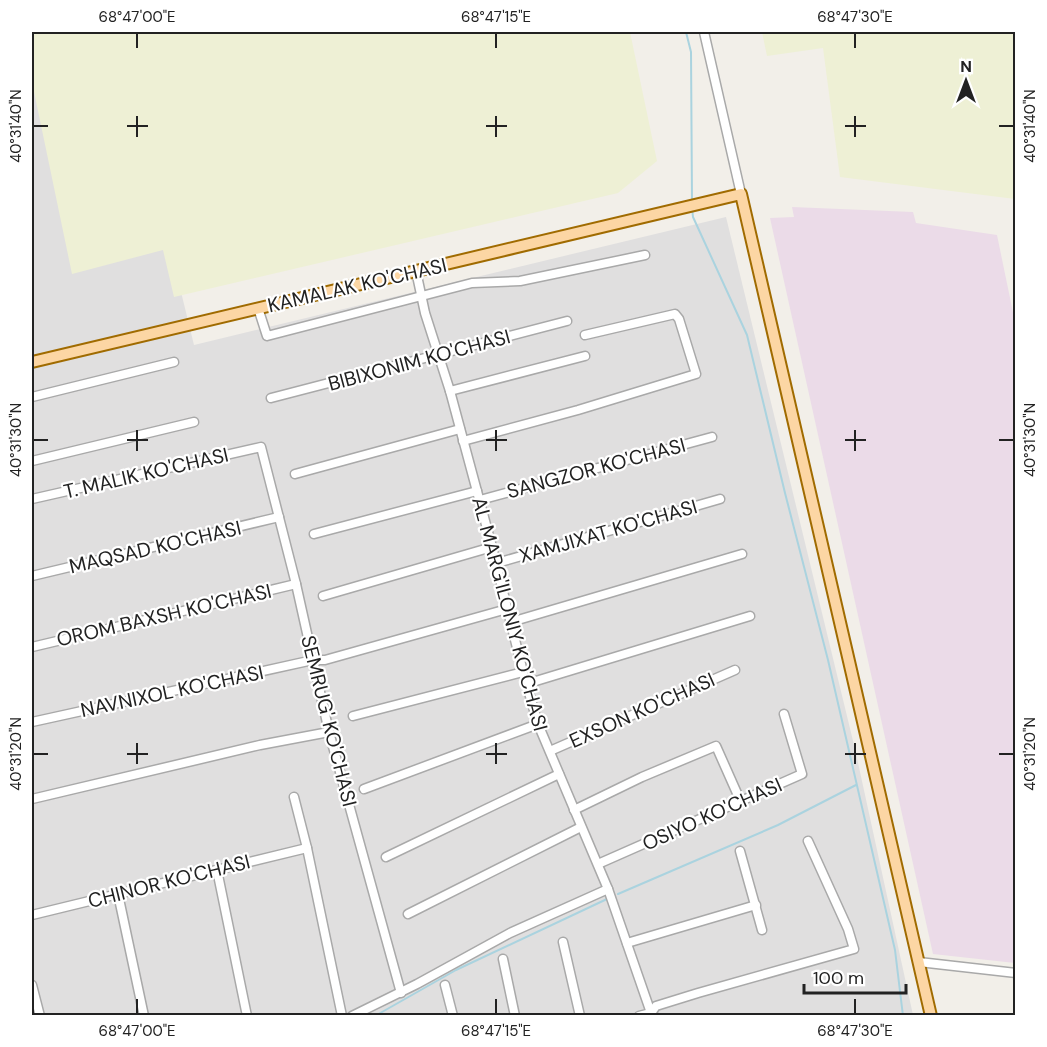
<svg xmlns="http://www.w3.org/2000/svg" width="1047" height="1047" font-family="'DM Sans',sans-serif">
<rect width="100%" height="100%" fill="#f2efe9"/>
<polygon fill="#e0dfdf" points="32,32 137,112 194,345 726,217 855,749 913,1015 32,1015"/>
<polygon fill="#ebdbe8" points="792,207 913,212 916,223 997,235 1016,327 1015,963 933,954 770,218 794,217"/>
<g fill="#eef0d5">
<polygon points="32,32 630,32 657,161 618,193 174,297 163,250 72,274 32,82"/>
<polygon points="762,32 1015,32 1015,199 840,177 823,48 767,56"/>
</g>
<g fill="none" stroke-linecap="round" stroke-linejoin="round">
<g stroke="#aad3df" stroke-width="2">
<polyline points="686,32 691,52 692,202"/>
<polyline points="692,208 693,217 747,335 785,493 828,660 895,950 903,1016"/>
<polyline points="618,894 778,825 856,785"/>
<polyline points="375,1016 456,970 607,899"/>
</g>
<g stroke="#a9a9a9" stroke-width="11">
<g id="minor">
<polyline points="704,32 741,194"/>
<polyline points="416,271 425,313 450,391 492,547 523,672 538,724 608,889 651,1013 654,1016"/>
<polyline points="258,308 267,336 472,283 520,281 645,255"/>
<polyline points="450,391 585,356"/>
<polyline points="32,397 174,362"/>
<polyline points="271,398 567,321"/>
<polyline points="463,441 578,410 696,374 679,319 675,314 585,335"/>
<polyline points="32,461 194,422"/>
<polyline points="295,474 460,429"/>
<polyline points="32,499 261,447 296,584 329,732 401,993"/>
<polyline points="480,500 712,437"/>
<polyline points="314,534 477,491"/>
<polyline points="497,563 720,499"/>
<polyline points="32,576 279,517"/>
<polyline points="323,596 492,547"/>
<polyline points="511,622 742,554"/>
<polyline points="32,647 296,584"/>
<polyline points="526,684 750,616"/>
<polyline points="353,716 523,672"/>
<polyline points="32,722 313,660 325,660 507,609"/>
<polyline points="550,751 735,670"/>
<polyline points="364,789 538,724"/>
<polyline points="294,797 307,848 342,1016"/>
<polyline points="32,799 260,745 329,732"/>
<polyline points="574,810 642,777 716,746 740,800"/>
<polyline points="740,851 762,930"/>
<polyline points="386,857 559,774"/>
<polyline points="598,864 802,774 784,714"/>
<polyline points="217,870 247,1016"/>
<polyline points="118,894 144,1016"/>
<polyline points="408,914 581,827"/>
<polyline points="32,915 307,848"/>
<polyline points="563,942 580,1016"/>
<polyline points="627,943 756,905"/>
<polyline points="503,959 515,1016"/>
<polyline points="919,962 1016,973"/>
<polyline points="32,985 40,1016"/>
<polyline points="445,985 453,1016"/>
<polyline points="352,1016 417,984 510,933 608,889"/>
<polyline points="639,1016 651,1013 656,1006 698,993 854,949 848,929 808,841"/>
</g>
</g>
<g stroke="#a06b00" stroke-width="14">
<polyline id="major" points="32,362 741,194 931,1016"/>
</g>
<use href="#minor" stroke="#fff" stroke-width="8"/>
<use href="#major" stroke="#fcd6a4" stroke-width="10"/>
</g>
<path fill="none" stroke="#222" stroke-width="2" d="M 137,33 L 137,48M 496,33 L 496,48M 855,33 L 855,48M 137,116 L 137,137M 496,116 L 496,137M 855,116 L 855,137M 33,126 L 48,126M 127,126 L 148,126M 486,126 L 507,126M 845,126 L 866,126M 999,126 L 1014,126M 137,430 L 137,451M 496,430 L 496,451M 855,430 L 855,451M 33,440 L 48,440M 127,440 L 148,440M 486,440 L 507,440M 845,440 L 866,440M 999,440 L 1014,440M 137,743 L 137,764M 496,743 L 496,764M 855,743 L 855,764M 33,754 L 48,754M 127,754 L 148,754M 486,754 L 507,754M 845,754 L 866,754M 999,754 L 1014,754M 137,999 L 137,1014M 496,999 L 496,1014M 855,999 L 855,1014"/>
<g text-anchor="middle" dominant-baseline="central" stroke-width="4.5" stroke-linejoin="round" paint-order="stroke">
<g font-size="20" fill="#222" stroke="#fff">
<text transform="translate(357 285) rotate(-13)">KAMALAK KO'CHASI</text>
<text transform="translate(419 360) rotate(-15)">BIBIXONIM KO'CHASI</text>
<text transform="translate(596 468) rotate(-15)">SANGZOR KO'CHASI</text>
<text transform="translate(146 473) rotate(-13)">T. MALIK KO'CHASI</text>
<text transform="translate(608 531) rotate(-16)">XAMJIXAT KO'CHASI</text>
<text transform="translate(155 547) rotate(-13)">MAQSAD KO'CHASI</text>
<text transform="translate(510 614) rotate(75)">AL MARG'ILONIY KO'CHASI</text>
<text transform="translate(164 615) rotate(-13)">OROM BAXSH KO'CHASI</text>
<text transform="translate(172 691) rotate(-12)">NAVNIXOL KO'CHASI</text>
<text transform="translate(642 710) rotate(-24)">EXSON KO'CHASI</text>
<text transform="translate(329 721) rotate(76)">SEMRUG' KO'CHASI</text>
<text transform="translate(712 814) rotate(-24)">OSIYO KO'CHASI</text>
<text transform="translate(169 881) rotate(-14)">CHINOR KO'CHASI</text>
</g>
</g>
<rect width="1047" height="1047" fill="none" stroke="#ffffff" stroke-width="66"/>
<g transform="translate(966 81)" stroke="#ffffff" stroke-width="4.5" paint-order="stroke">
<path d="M0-4.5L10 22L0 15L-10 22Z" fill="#222222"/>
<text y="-9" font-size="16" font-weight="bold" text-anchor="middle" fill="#222222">N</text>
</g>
<path d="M804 984v9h102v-9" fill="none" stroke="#222222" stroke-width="3"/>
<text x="813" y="984" font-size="18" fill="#222222" stroke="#ffffff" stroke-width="4.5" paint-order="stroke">100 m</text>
<rect x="33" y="33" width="981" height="981" fill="none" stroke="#222" stroke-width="2"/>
<g font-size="15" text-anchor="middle" fill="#222">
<text x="137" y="22">68°47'00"E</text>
<text x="496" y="22">68°47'15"E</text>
<text x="855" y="22">68°47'30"E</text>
<text transform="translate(16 126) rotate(-90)" y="5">40°31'40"N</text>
<text transform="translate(1030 126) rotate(-90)" y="5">40°31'40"N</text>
<text transform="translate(16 440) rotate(-90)" y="5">40°31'30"N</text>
<text transform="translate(1030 440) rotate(-90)" y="5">40°31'30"N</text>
<text transform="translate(16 754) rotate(-90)" y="5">40°31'20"N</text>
<text transform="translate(1030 754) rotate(-90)" y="5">40°31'20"N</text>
<text x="137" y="1036">68°47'00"E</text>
<text x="496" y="1036">68°47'15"E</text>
<text x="855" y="1036">68°47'30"E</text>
</g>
</svg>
